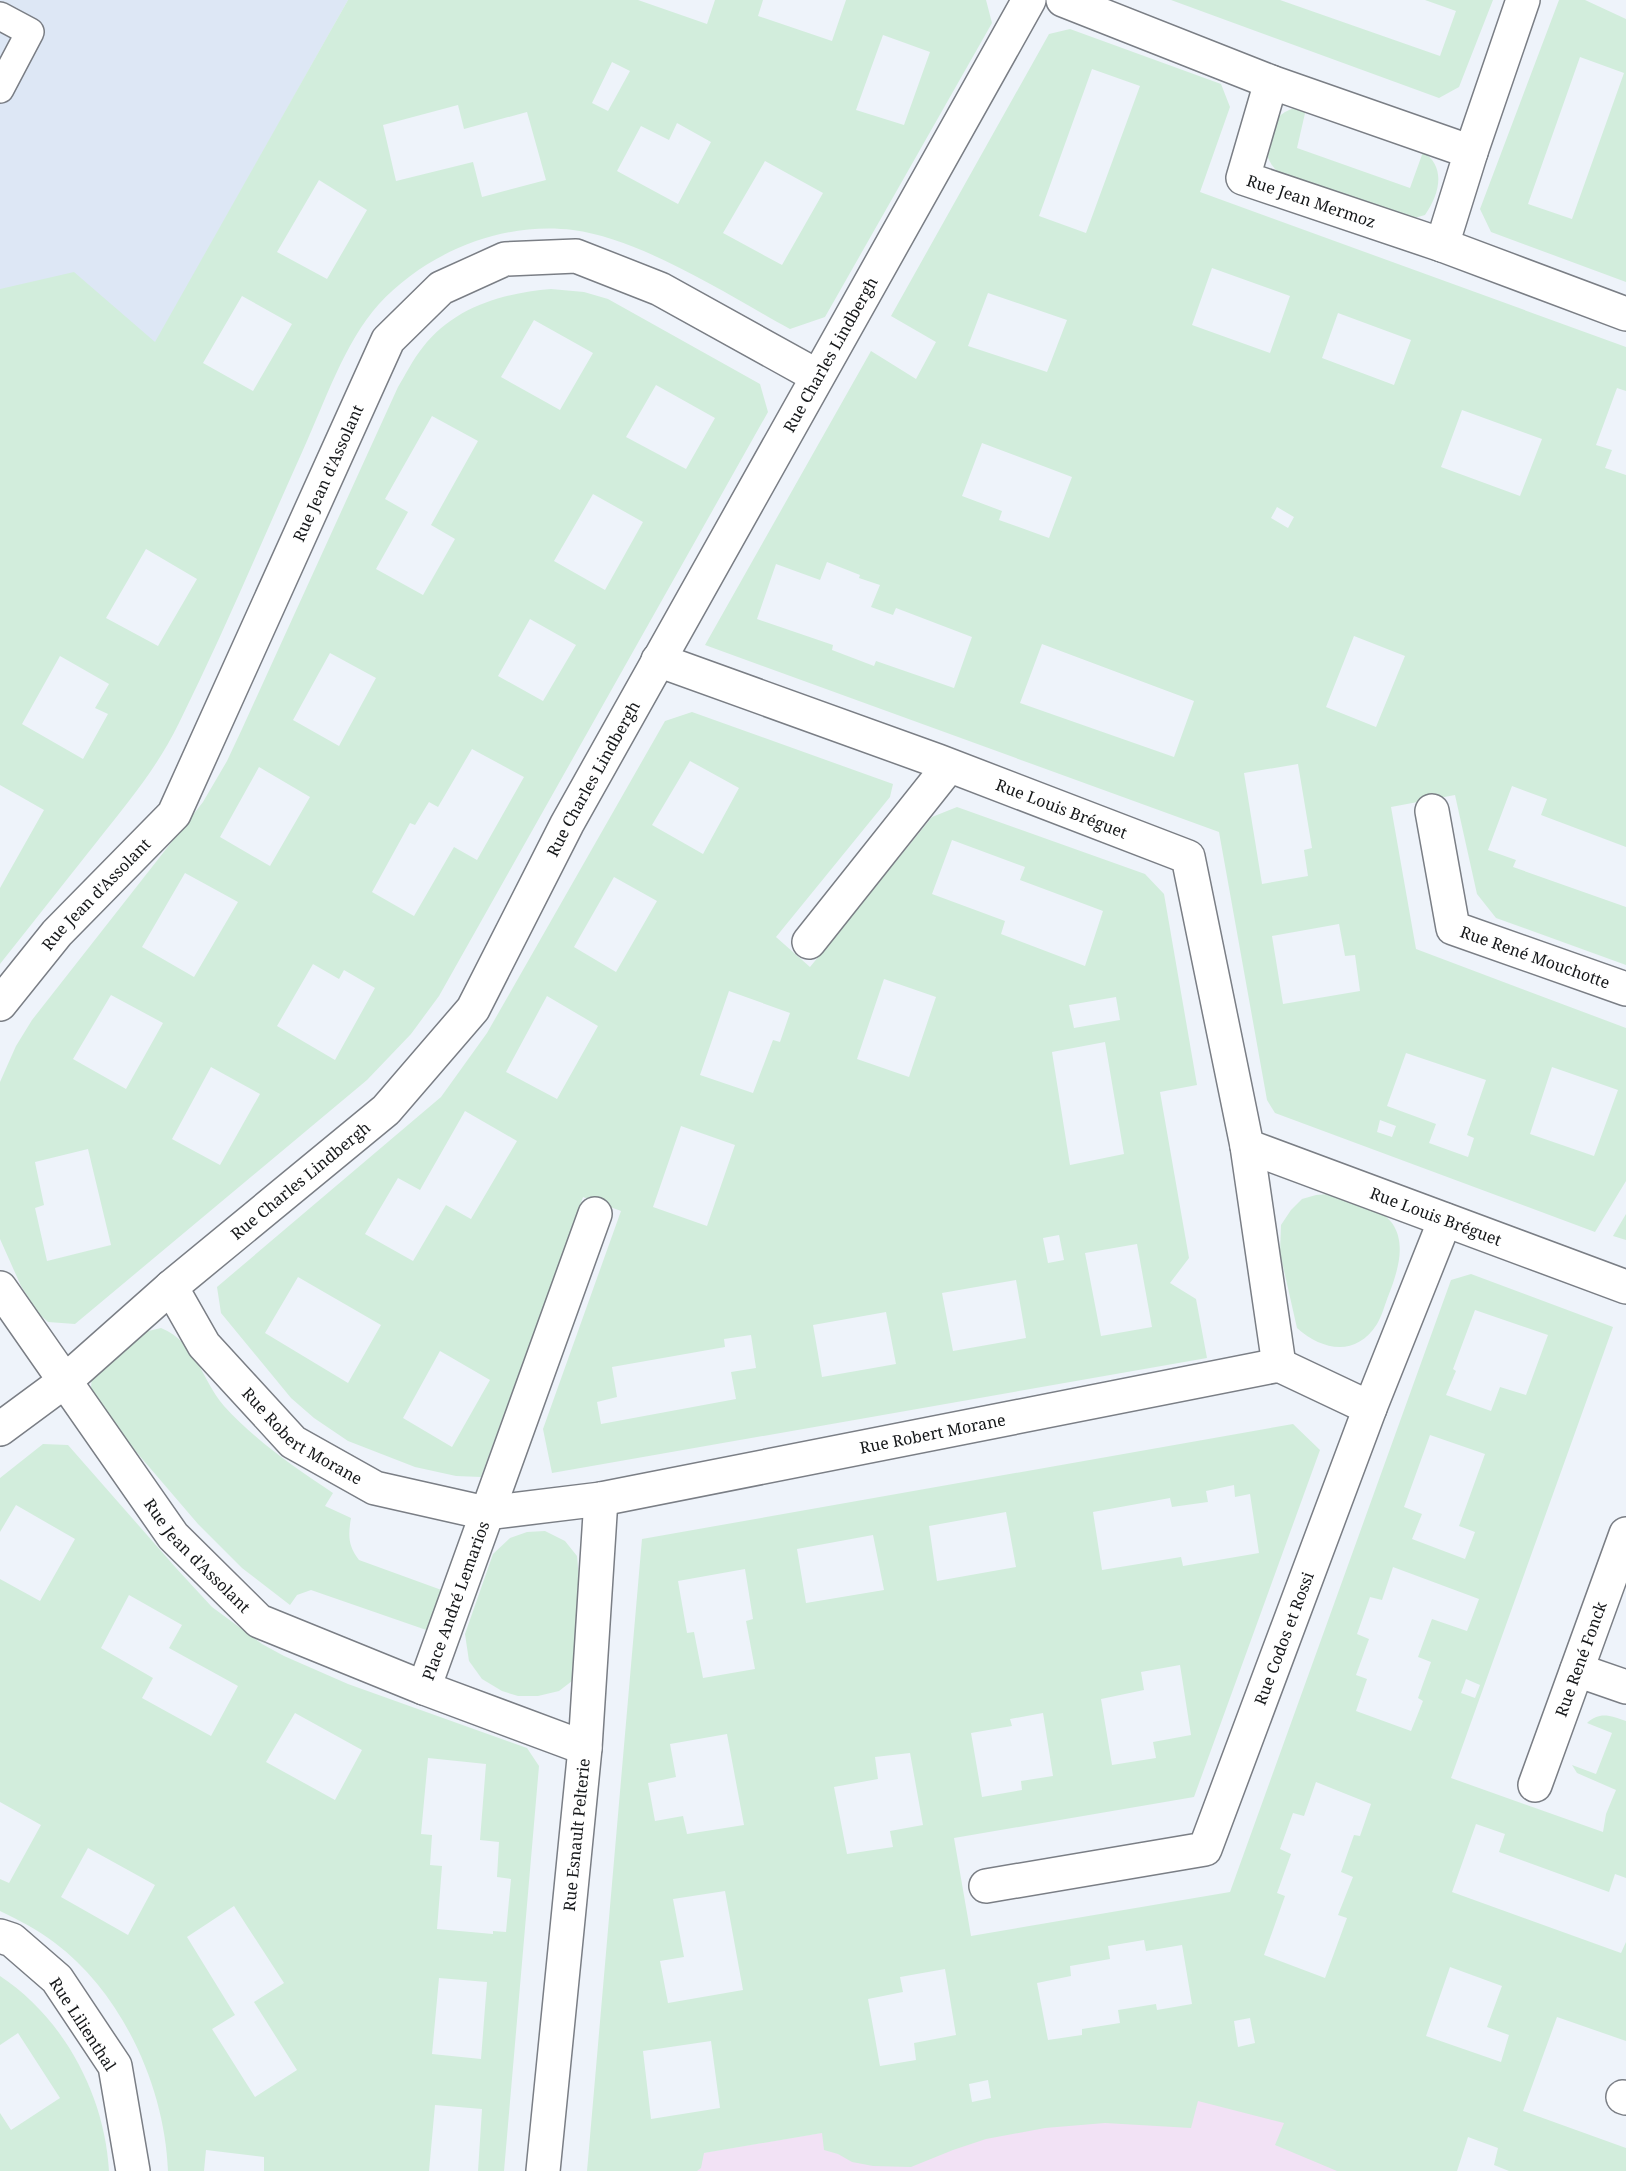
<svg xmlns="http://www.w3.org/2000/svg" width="1626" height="2171" font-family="'Noto Serif',serif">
<rect width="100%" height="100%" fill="#eef3fa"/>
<polygon fill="#dde7f5" points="0,0 348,0 0,620"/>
<polygon fill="#f2e2f5" points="1355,2042 1376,2171 598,2171 1130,2080"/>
<g fill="#d2eddc" fill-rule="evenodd">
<path d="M 348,0 L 638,0 L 707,24 L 715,0 L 763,0 L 758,16 L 832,41 L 846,0 L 986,0 L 992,23 L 825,317 L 790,329 C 728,295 642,239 573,230 C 503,221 427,252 379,304 C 344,343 325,402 303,450 C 262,541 223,634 179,723 C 157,768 129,801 99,839 C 66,881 33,922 0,964 L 0,888 L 44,810 L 0,785 L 0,289 L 74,272 L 155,342 ZM 883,35 L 930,52 L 904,125 L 856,110 ZM 612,62 L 630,71 L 608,111 L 592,103 ZM 458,105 L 464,129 L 527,112 L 546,180 L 482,197 L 473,162 L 396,181 L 383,125 ZM 677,123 L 711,142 L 678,204 L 617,171 L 641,126 L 669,140 ZM 765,161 L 823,193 L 782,265 L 723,233 ZM 319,180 L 367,210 L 327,279 L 277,252 ZM 242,296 L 292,324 L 253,391 L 203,363 ZM 146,549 L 197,579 L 158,646 L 106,618 ZM 60,656 L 109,684 L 95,708 L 108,714 L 83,759 L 22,724 Z"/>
<polygon points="1171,0 1280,0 1440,56 1456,11 1425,0 1493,0 1459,87 1439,98"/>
<path d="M 1559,0 L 1585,0 L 1626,19 L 1626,282 L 1491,232 L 1480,209 ZM 1580,57 L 1624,73 L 1572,219 L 1528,204 Z"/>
<path d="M 1070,29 L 1221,84 L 1230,107 L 1200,192 L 1626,347 L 1626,391 L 1617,388 L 1596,445 L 1612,450 L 1605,468 L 1626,475 L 1626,847 L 1541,815 L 1547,799 L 1512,786 L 1488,850 L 1516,860 L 1513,867 L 1626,907 L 1626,965 L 1496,918 L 1477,894 L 1455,795 L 1391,807 L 1416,949 L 1626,1028 L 1626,1181 L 1595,1232 L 1275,1113 L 1267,1100 L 1219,832 L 705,645 L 871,351 L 916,379 L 936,342 L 891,316 L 1049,34 ZM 1092,69 L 1140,86 L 1086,233 L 1039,216 ZM 1212,268 L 1290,296 L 1270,353 L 1192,325 ZM 988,293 L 1067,320 L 1047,372 L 968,346 ZM 1338,313 L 1411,340 L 1394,385 L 1322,358 ZM 1462,410 L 1542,439 L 1520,496 L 1441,467 ZM 982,443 L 1072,477 L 1049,538 L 999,520 L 1002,511 L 962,496 ZM 1277,507 L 1294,517 L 1288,528 L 1271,518 ZM 827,562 L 860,575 L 859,578 L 880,585 L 871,607 L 893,615 L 896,608 L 972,637 L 954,688 L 876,661 L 874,666 L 832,650 L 833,645 L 757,619 L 776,564 L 820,580 ZM 1354,636 L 1405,656 L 1376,727 L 1326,707 ZM 1042,644 L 1194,701 L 1174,757 L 1020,703 ZM 1298,764 L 1312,848 L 1304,850 L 1308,876 L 1262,884 L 1244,773 ZM 1339,924 L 1345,956 L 1355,955 L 1360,991 L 1283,1004 L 1272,936 ZM 1406,1053 L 1486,1080 L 1467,1135 L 1474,1138 L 1468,1157 L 1429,1143 L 1436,1124 L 1387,1106 ZM 1552,1067 L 1618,1090 L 1594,1156 L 1530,1134 ZM 1380,1120 L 1396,1126 L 1392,1137 L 1377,1132 Z"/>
<path d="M 1298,107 L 1306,109 L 1297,148 L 1410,188 L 1423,152 C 1447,167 1439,195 1425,215 L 1407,220 L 1278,172 C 1266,160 1265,152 1269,137 C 1274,119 1280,112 1298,107 Z"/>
<path d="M 551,289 L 584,292 L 608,299 L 760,384 L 768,412 L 439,996 L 411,1034 L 367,1080 L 75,1324 L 48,1322 L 39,1314 L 21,1286 L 0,1239 L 0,1082 L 16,1046 L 32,1020 L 203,802 L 227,761 L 242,729 L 398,387 C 406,374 413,359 423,347 C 454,307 503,293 551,289 ZM 534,320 L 593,353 L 560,410 L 501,377 ZM 656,385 L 715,418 L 686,469 L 626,437 ZM 432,416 L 478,441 L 431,525 L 455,539 L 423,595 L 376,569 L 408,512 L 385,499 ZM 593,494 L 643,522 L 605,590 L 554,561 ZM 530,619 L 576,645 L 543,701 L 498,676 ZM 330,653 L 376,678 L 339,746 L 293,720 ZM 472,749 L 524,777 L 477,860 L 454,847 L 414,916 L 372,892 L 410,823 L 415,825 L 429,802 L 438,807 ZM 259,767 L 310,797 L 270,866 L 220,837 ZM 185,873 L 238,902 L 194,977 L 142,947 ZM 313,964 L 339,979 L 344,970 L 375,988 L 335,1060 L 277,1026 ZM 111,995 L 163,1023 L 126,1089 L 73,1059 ZM 211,1067 L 260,1094 L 220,1165 L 172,1139 ZM 88,1149 L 111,1245 L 47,1261 L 35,1208 L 44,1205 L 35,1162 Z"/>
<path d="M 692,712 L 893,784 L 890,797 L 776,937 L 810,967 L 932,817 L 957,807 L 1145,874 L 1164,894 L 1197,1085 L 1160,1092 L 1189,1258 L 1170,1283 L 1196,1299 L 1207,1358 L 552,1473 L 543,1429 L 621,1211 L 583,1197 L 481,1477 L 456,1476 L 415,1467 L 348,1441 L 314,1418 L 291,1398 L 221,1313 L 217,1287 L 441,1097 L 487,1033 L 665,721 ZM 690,761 L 739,788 L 703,854 L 652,825 ZM 952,840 L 1025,867 L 1020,880 L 1103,911 L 1085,966 L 1001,934 L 1005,921 L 932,894 ZM 614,877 L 657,901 L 616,972 L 574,947 ZM 884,979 L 936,997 L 909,1077 L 857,1059 ZM 729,991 L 790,1013 L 780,1042 L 773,1040 L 753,1093 L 700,1075 ZM 547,996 L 598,1026 L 557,1099 L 506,1072 ZM 1116,997 L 1120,1020 L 1074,1028 L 1069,1005 ZM 1105,1042 L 1124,1154 L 1070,1165 L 1052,1052 ZM 465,1111 L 517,1141 L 471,1219 L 446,1205 L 413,1261 L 365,1234 L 398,1178 L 420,1190 ZM 681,1126 L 735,1145 L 707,1226 L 653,1207 ZM 1059,1235 L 1064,1260 L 1048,1263 L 1043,1238 ZM 1137,1244 L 1152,1327 L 1101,1336 L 1085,1253 ZM 298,1277 L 381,1325 L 348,1383 L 265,1333 ZM 1016,1280 L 1026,1338 L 953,1351 L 942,1293 ZM 886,1312 L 896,1364 L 822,1377 L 813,1325 ZM 751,1335 L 756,1368 L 731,1372 L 736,1399 L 601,1424 L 597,1402 L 617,1397 L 612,1367 L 725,1347 L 724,1339 ZM 440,1351 L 490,1380 L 452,1447 L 403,1418 Z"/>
<path d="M 1329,1194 C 1350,1200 1378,1205 1392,1223 C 1407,1244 1397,1273 1389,1294 C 1385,1304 1382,1316 1377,1324 C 1356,1357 1323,1351 1297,1328 L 1280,1253 L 1281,1225 L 1291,1210 L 1302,1199 L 1316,1195 Z"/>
<polygon points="1626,1214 1626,1240 1613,1236"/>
<path d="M 1471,1274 L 1613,1327 L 1451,1778 L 1603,1832 L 1606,1814 L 1616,1790 L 1577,1773 L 1572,1765 L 1596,1774 L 1612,1733 L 1587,1723 C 1600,1711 1611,1716 1626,1721 L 1626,1878 L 1615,1874 L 1609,1892 L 1499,1852 L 1505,1834 L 1476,1824 L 1452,1892 L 1621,1953 L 1626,1942 L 1626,2041 L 1557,2017 L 1523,2111 L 1626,2148 L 1626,2171 L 1509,2171 L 1494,2165 L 1498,2148 L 1468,2137 L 1457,2171 L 1337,2171 L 1275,2145 L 1284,2123 L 1198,2101 L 1191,2128 L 1105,2123 L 1045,2128 L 986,2139 L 953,2150 L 911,2167 L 873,2166 L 852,2162 L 838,2154 L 824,2150 L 822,2133 L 704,2153 L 701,2168 L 697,2171 L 587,2171 L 642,1539 L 1293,1424 L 1320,1450 L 1194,1797 L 954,1838 L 971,1936 L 1230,1892 L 1451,1280 ZM 1475,1310 L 1548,1335 L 1526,1395 L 1500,1387 L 1491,1411 L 1446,1395 L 1456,1371 L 1453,1369 ZM 1430,1435 L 1485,1454 L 1459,1526 L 1475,1532 L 1465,1559 L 1412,1539 L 1422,1514 L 1404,1507 ZM 1234,1485 L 1235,1497 L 1250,1494 L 1259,1553 L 1183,1566 L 1181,1557 L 1102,1570 L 1093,1512 L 1170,1498 L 1172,1507 L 1208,1502 L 1206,1491 ZM 1006,1512 L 1016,1567 L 937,1581 L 929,1526 ZM 873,1535 L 884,1590 L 806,1603 L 797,1549 ZM 1393,1567 L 1479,1599 L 1467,1631 L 1432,1619 L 1418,1657 L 1431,1662 L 1418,1698 L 1423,1701 L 1411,1731 L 1356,1711 L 1367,1679 L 1356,1675 L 1369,1639 L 1357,1634 L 1370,1597 L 1382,1600 ZM 745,1569 L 753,1619 L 746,1621 L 755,1669 L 703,1678 L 694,1632 L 687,1633 L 678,1581 ZM 1180,1665 L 1191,1735 L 1153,1742 L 1156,1758 L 1112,1765 L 1101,1699 L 1144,1690 L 1141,1672 ZM 1466,1679 L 1480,1685 L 1475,1698 L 1461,1693 ZM 1043,1713 L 1053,1776 L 1021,1781 L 1022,1790 L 982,1797 L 971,1733 L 1012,1726 L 1010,1719 ZM 727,1734 L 744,1825 L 687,1834 L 683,1816 L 655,1821 L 648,1783 L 676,1777 L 670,1744 ZM 910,1753 L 923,1825 L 890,1831 L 893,1847 L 847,1854 L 834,1787 L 878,1779 L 875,1757 ZM 1316,1782 L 1371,1804 L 1360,1836 L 1354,1835 L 1341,1872 L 1353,1877 L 1338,1915 L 1347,1918 L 1325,1978 L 1264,1955 L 1285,1896 L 1277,1893 L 1291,1854 L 1280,1849 L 1293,1813 L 1304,1816 ZM 725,1891 L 743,1990 L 668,2003 L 660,1961 L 684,1957 L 673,1899 ZM 1144,1940 L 1146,1951 L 1182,1945 L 1192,2004 L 1157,2010 L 1156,2004 L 1118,2010 L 1120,2023 L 1082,2029 L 1082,2035 L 1048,2040 L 1037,1983 L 1071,1976 L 1070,1966 L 1110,1959 L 1108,1946 ZM 1450,1967 L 1502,1986 L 1487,2027 L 1509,2035 L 1501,2062 L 1426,2036 ZM 945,1969 L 956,2035 L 914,2043 L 916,2060 L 880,2066 L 868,1999 L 903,1992 L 900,1977 ZM 1250,2018 L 1255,2043 L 1238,2047 L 1234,2021 ZM 711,2041 L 720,2108 L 651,2119 L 643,2051 ZM 988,2080 L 991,2098 L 972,2102 L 969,2084 Z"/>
<path d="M 161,1328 C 197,1343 201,1379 224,1406 C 256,1441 294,1467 333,1493 L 325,1506 L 351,1518 C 348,1535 348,1546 359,1560 L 447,1592 L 435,1633 L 311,1590 L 297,1595 L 290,1605 L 242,1568 L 198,1524 L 96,1405 L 91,1388 L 92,1374 L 136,1334 Z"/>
<path d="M 43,1444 L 68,1445 L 176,1568 L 212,1607 L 262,1644 L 284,1656 L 348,1684 L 527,1748 L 539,1766 L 504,2171 L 478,2171 L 482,2109 L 435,2105 L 429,2171 L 264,2171 L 264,2157 L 206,2150 L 204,2171 L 168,2171 C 165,2088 123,1994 55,1943 C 38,1930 19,1920 0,1911 L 0,1879 L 9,1883 L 41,1825 L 0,1802 L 0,1579 L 40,1601 L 75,1539 L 16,1505 L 0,1532 L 0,1478 ZM 129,1595 L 182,1625 L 169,1648 L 238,1686 L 211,1736 L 142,1698 L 153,1678 L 101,1648 ZM 295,1713 L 362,1750 L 335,1800 L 266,1762 ZM 428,1758 L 486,1764 L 480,1840 L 499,1842 L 497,1877 L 511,1879 L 506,1932 L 493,1931 L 493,1934 L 437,1929 L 442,1866 L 430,1865 L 432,1835 L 421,1834 ZM 88,1848 L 155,1885 L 128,1935 L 61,1897 ZM 234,1906 L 284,1983 L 254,2002 L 297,2070 L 255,2097 L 212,2029 L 235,2015 L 187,1937 ZM 439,1978 L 487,1982 L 481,2059 L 432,2054 Z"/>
<polygon points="545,1531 565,1541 577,1556 579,1579 575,1667 572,1681 559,1691 538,1696 518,1696 502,1691 482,1679 469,1661 465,1634 493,1554 510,1538 527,1532"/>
<path d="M 0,1976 C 64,2018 105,2096 109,2171 L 0,2171 L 0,2113 L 11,2130 L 60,2098 L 18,2033 L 0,2045 Z"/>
</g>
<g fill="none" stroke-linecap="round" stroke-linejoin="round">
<g stroke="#7a7e85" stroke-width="30">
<polyline id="lane" points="0,16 30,32 0,89"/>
</g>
<g stroke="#7a7e85" stroke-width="36">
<g id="street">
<polyline points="1063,0 1271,82 1471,152 1442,245 1626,314"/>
<path id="s1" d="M 1271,82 L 1243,178 L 1442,245"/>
<polyline points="1471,152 1523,0"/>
<path id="s2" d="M 658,660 L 938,761 L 1188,857 L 1247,1146 L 1626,1287"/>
<path id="s3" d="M 1432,811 L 1453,928 L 1626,989"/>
<polyline points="809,942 949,766"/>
<path id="s4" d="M 0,1004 L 57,933 L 174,814 L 388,340 L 441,288 L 505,259 L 576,256 L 660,289 L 817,376"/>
<polyline points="1247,1146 1279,1365"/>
<path id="s5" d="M 171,1287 L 204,1345 L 293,1442 L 375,1488 L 486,1513 L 601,1499 L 1279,1365 L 1370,1408"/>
<path id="s6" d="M 0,1288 L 173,1536 L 259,1621 L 424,1688 L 585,1748"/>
<path id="s7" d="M 0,1429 L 65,1381 L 171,1287 L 386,1110 L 473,1009 L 567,824 L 1029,0"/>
<polyline points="1577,1670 1626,1687"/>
<path id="s8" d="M 424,1688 L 595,1214"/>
<path id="s9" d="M 1535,1785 L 1626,1534"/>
<path id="s10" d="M 986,1886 L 1205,1849 L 1370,1408 L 1445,1220"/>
<polyline points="0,1936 12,1940 57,1979 115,2066 133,2171"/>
<polyline points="1623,2097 1626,2098"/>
<path id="s11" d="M 543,2171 L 585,1748 L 601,1499"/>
</g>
</g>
<use href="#lane" stroke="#fff" stroke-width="27"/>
<use href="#street" stroke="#fff" stroke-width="33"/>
</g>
<g text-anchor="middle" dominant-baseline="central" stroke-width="6" stroke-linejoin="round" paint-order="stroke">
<g font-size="16" fill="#16181a" stroke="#fff">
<text stroke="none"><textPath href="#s1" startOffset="172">Rue Jean Mermoz</textPath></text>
<text stroke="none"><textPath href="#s7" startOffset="1380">Rue Charles Lindbergh</textPath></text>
<text stroke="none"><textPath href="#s4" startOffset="632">Rue Jean d'Assolant</textPath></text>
<text stroke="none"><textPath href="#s7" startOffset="894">Rue Charles Lindbergh</textPath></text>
<text stroke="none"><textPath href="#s2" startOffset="430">Rue Louis Bréguet</textPath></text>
<text stroke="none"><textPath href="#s4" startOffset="146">Rue Jean d'Assolant</textPath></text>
<text stroke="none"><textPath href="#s3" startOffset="206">Rue René Mouchotte</textPath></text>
<text stroke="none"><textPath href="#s7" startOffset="390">Rue Charles Lindbergh</textPath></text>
<text stroke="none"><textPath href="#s2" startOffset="1062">Rue Louis Bréguet</textPath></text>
<text stroke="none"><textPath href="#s5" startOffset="860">Rue Robert Morane</textPath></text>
<text stroke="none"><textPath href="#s5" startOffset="202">Rue Robert Morane</textPath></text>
<text stroke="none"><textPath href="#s6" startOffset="333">Rue Jean d'Assolant</textPath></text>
<text stroke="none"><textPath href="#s8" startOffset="93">Place André Lemarios</textPath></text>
<text stroke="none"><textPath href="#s10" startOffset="447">Rue Codos et Rossi</textPath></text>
<text stroke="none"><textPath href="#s9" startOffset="134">Rue René Fonck</textPath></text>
<text stroke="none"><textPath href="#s11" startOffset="338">Rue Esnault Pelterie</textPath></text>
<text transform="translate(83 2024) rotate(57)">Rue Lilienthal</text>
</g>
</g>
</svg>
